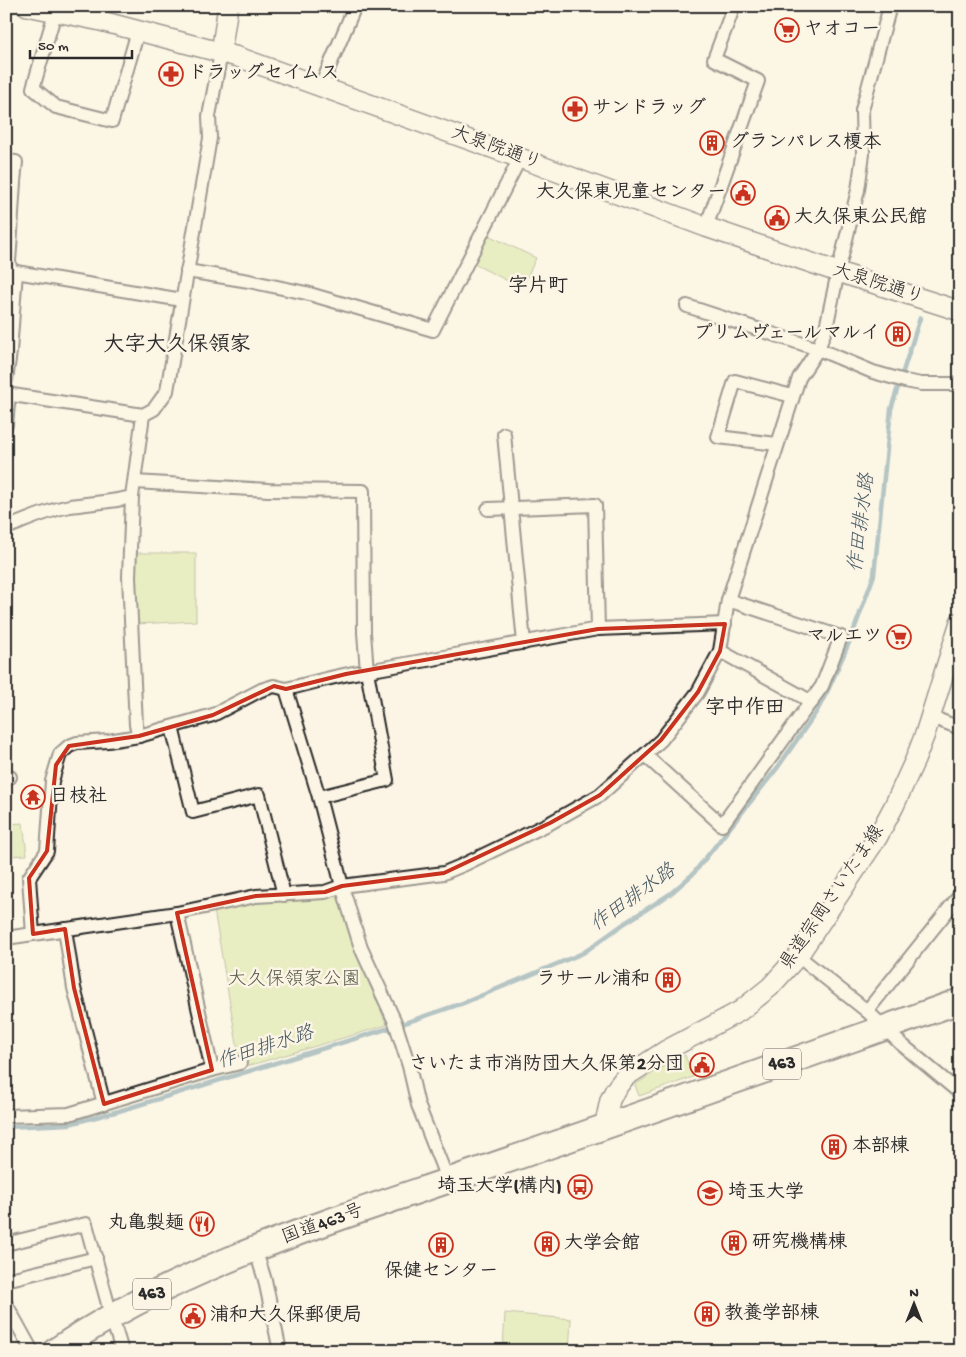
<svg xmlns="http://www.w3.org/2000/svg" width="966" height="1357" font-family="'Gochi Hand','Klee One',sans-serif">
<rect width="100%" height="100%" fill="#fcf5e5"/>
<filter id="ink" filterUnits="userSpaceOnUse"><feTurbulence type="fractalNoise" baseFrequency=".02" numOctaves="2"/><feDisplacementMap in="SourceGraphic" scale="10" xChannelSelector="R" yChannelSelector="G"/><feConvolveMatrix kernelMatrix="1 2 1 2 8 2 1 2 1" color-interpolation-filters="sRGB"/></filter>
<g filter="url(#ink)">
<g fill="#d1e397" stroke="#7e8761">
<polygon points="488,235 536,258 522,288 474,264"/>
<polygon points="136,553 196,553 196,621 136,624"/>
<polygon points="23,823 27,855 6,856 6,824"/>
<polygon points="339,894 355,950 387,1025 241,1068 214,910 258,901 325,897"/>
<polygon points="685,1055 693,1077 639,1096 635,1085 656,1071"/>
<polygon points="505,1313 571,1319 569,1351 503,1351"/>
</g>
<g fill="none" stroke-linecap="round" stroke-linejoin="round">
<polyline stroke="#61899b" stroke-width="4.5" points="6,1127 69,1124 119,1111 393,1027 466,1002 583,953 625,923 670,894 693,874 778,767 817,711 828,690 851,638 874,575 891,409 920,318"/>
<g stroke="#2b2b2b" stroke-width="16">
<g id="street">
<polyline points="57,6 33,88 56,107 112,121 138,31"/>
<polyline points="321,86 355,6"/>
<path d="M 6,161 L 16,162 C 12,195 12,228 9,261 L 10,269 L 16,272 L 182,300"/>
<polyline points="706,227 758,81 714,59 734,6"/>
<polyline points="187,271 249,281 306,293 433,330 520,158"/>
<polyline points="687,306 818,349 873,372 905,381 921,384 960,384"/>
<polyline points="6,380 10,352 16,272"/>
<polyline points="6,394 143,415"/>
<polyline points="6,425 9,394"/>
<polyline points="504,434 524,643"/>
<polyline points="777,444 718,437 735,381 792,396"/>
<polyline points="135,482 268,490 363,491 364,633 367,671 387,780 319,797"/>
<polyline points="488,509 595,505 598,629"/>
<path d="M 6,528 C 27,520 48,510 70,506 C 91,503 112,502 132,497"/>
<polyline points="720,651 812,702"/>
<polyline points="931,717 960,728"/>
<polyline points="172,727 193,812 259,795 284,895"/>
<polyline points="139,736 136,725 129,577 132,497 143,415 154,409 167,391 210,138 209,116 221,53"/>
<polyline points="645,755 722,825 822,686 841,637 728,600"/>
<polyline points="6,777 10,777"/>
<polyline points="65,929 74,988 104,1104"/>
<polyline points="33,934 29,878 47,851 52,781 60,754 69,746 77,743 108,741 139,736 213,715 261,690 274,686 286,689"/>
<path d="M 6,938 L 177,913 L 256,896 L 325,892 L 342,886 L 319,797 L 286,689 C 313,683 340,674 367,671 L 598,629 L 725,624"/>
<polyline points="798,956 867,1011 900,1043 960,1093"/>
<polyline points="867,1011 960,895"/>
<polyline points="212,1070 240,1063"/>
<polyline points="6,1116 69,1114 212,1070 177,913"/>
<polyline points="448,1181 418,1105 409,1066 395,1022 361,948 342,886 444,873 463,865 550,823 600,795 661,740 698,692 720,651 728,600 799,378 818,349 826,328 838,272 858,190 863,154 862,110 890,6"/>
<polyline points="6,1244 86,1224 111,1315 122,1351"/>
<polyline points="255,1249 265,1280 280,1351"/>
<polyline points="6,1280 96,1258"/>
<polyline points="6,1304 32,1351"/>
</g>
</g>
<g stroke="#2b2b2b" stroke-width="22">
<g id="secondary">
<polyline points="27,6 101,21 238,57 520,158 706,227 838,272 960,311"/>
<polyline points="221,53 228,6"/>
<polyline points="604,1128 610,1100 615,1090 625,1077 665,1051 740,1011 770,987 798,956 877,838 894,806 915,760 925,734 960,622"/>
</g>
</g>
<g stroke="#2b2b2b" stroke-width="28">
<path id="highway" d="M 55,1351 C 185,1263 338,1219 485,1168 C 644,1114 802,1057 960,1001"/>
</g>
<use href="#street" stroke="#fcf5e5" stroke-width="12"/>
<use href="#secondary" stroke="#fcf5e5" stroke-width="19"/>
<use href="#highway" stroke="#fcf5e5" stroke-width="24"/>
</g>
</g>
<path d="M0 0H966V1357H0ZM 725,624 L 720,651 L 698,692 L 661,740 L 600,795 L 550,823 L 444,873 L 342,886 L 325,892 L 256,896 L 177,913 L 212,1070 L 104,1104 L 74,988 L 65,929 L 33,934 L 29,878 L 47,851 L 56,765 L 69,746 L 139,736 L 213,715 L 274,686 L 286,689 L 346,674 L 598,629 Z" fill="#fcf5e5" fill-opacity=".55" fill-rule="evenodd"/>
<path fill="none" stroke="#c8321e" stroke-width="4" stroke-linejoin="round" d="M 725,624 L 720,651 L 698,692 L 661,740 L 600,795 L 550,823 L 444,873 L 342,886 L 325,892 L 256,896 L 177,913 L 212,1070 L 104,1104 L 74,988 L 65,929 L 33,934 L 29,878 L 47,851 L 56,765 L 69,746 L 139,736 L 213,715 L 274,686 L 286,689 L 346,674 L 598,629 Z"/>
<defs>
<g id="supermarket-ring" transform="scale(1.25)"><circle r="9.5" fill="#fcf5e5" stroke="#c8321e" stroke-width="1.5"/><path d="M-6-5.5h2.5l.6 2H6L4.5 2H-2.5L-4.4-4H-6ZM-1.5 3.2a1.3 1.3 0 1 0 .1 0ZM3 3.2a1.3 1.3 0 1 0 .1 0Z" fill="#c8321e"/></g>
<g id="pharmacy-ring" transform="scale(1.25)"><circle r="9.5" fill="#fcf5e5" stroke="#c8321e" stroke-width="1.5"/><path d="M-2-6h4v4h4v4h-4v4h-4v-4h-4v-4h4Z" fill="#c8321e"/></g>
<g id="building-ring" transform="scale(1.25)"><circle r="9.5" fill="#fcf5e5" stroke="#c8321e" stroke-width="1.5"/><path d="M-4-6H4V6H1V3H-1V6H-4ZM-2.5-4.3h1.7v1.8h-1.7ZM.8-4.3h1.7v1.8H.8ZM-2.5-1h1.7V.8h-1.7ZM.8-1h1.7V.8H.8Z" fill="#c8321e"/></g>
<g id="civic-ring" transform="scale(1.25)"><circle r="9.5" fill="#fcf5e5" stroke="#c8321e" stroke-width="1.5"/><path d="M-.6-6.5H3V-4.5H.6V-3L4-1V1h2V6H-6V1h2V-1L-.6-3ZM-1.2 2.5V6h2.4V2.5Z" fill="#c8321e"/></g>
<g id="temple-ring" transform="scale(1.25)"><circle r="9.5" fill="#fcf5e5" stroke="#c8321e" stroke-width="1.5"/><path d="M0-6L5-2H3V0L6.5 2.5H4V6H1.5V3h-3V6H-4V2.5H-6.5L-3 0V-2H-5Z" fill="#c8321e"/></g>
<g id="bus-ring" transform="scale(1.25)"><circle r="9.5" fill="#fcf5e5" stroke="#c8321e" stroke-width="1.5"/><path d="M-5-6H5V4H4V6H2V4H-2V6H-4V4H-5ZM-3.5-4V0h7V-4ZM-3.5 1.2v1.5H-2V1.2ZM2 1.2v1.5H3.5V1.2Z" fill="#c8321e"/></g>
<g id="university-ring" transform="scale(1.25)"><circle r="9.5" fill="#fcf5e5" stroke="#c8321e" stroke-width="1.5"/><path d="M0-5L7-2L0 1L-7-2ZM-4 1L0 2.5L4 1V4Q0 6-4 4Z" fill="#c8321e"/></g>
<g id="restaurant-ring" transform="scale(1.25)"><circle r="9.5" fill="#fcf5e5" stroke="#c8321e" stroke-width="1.5"/><path d="M-5-6h1v4h1v-4h1v4h1v-4h1v5L-1.5 .5V6h-2V.5L-5-1ZM5-6V6H3V1.5H1.5Q1.5-4 5-6Z" fill="#c8321e"/></g>
</defs>
<g fill-rule="evenodd">
<use href="#supermarket-ring" x="787" y="30"/>
<use href="#pharmacy-ring" x="171" y="74"/>
<use href="#pharmacy-ring" x="575" y="109"/>
<use href="#building-ring" x="712" y="143"/>
<use href="#civic-ring" x="743" y="193"/>
<use href="#civic-ring" x="777" y="218"/>
<use href="#building-ring" x="898" y="334"/>
<use href="#supermarket-ring" x="899" y="637"/>
<use href="#temple-ring" x="33" y="797"/>
<use href="#building-ring" x="668" y="980"/>
<use href="#civic-ring" x="702" y="1065"/>
<use href="#building-ring" x="834" y="1147"/>
<use href="#bus-ring" x="580" y="1187"/>
<use href="#university-ring" x="710" y="1193"/>
<use href="#restaurant-ring" x="202" y="1224"/>
<use href="#building-ring" x="734" y="1243"/>
<use href="#building-ring" x="547" y="1244"/>
<use href="#building-ring" x="441" y="1245"/>
<use href="#building-ring" x="707" y="1314"/>
<use href="#civic-ring" x="193" y="1316"/>
</g>
<g text-anchor="middle" dominant-baseline="central" stroke-width="5" stroke-linejoin="round" paint-order="stroke">
<g fill="#fcf5e5" stroke="#6a6863" stroke-width="1">
<rect x="763" y="1048.5" width="38" height="31" rx="4"/>
<rect x="133" y="1278.5" width="38" height="31" rx="4"/>
</g>
<g font-size="18" font-weight="bold" fill="#2b2b2b">
<text x="782" y="1064">463</text>
<text x="152" y="1294">463</text>
</g>
<g font-size="19" font-weight="bold" fill="#2b2b2b" stroke="#fcf5e5" text-anchor="start">
<text x="804" y="30">ヤオコー</text>
<text x="188" y="74">ドラッグセイムス</text>
<text x="592" y="109">サンドラッグ</text>
<text x="730" y="143">グランパレス榎本</text>
<text x="726" y="193" text-anchor="end">大久保東児童センター</text>
<text x="794" y="218">大久保東公民館</text>
<text x="880" y="334" text-anchor="end">プリムヴェールマルイ</text>
<text x="882" y="637" text-anchor="end">マルエツ</text>
<text x="50" y="797">日枝社</text>
<text x="650" y="980" text-anchor="end">ラサール浦和</text>
<text x="684" y="1065" text-anchor="end">さいたま市消防団大久保第2分団</text>
<text x="852" y="1147">本部棟</text>
<text x="562" y="1187" text-anchor="end">埼玉大学(構内)</text>
<text x="728" y="1193">埼玉大学</text>
<text x="184" y="1224" text-anchor="end">丸亀製麺</text>
<text x="752" y="1243">研究機構棟</text>
<text x="564" y="1244">大学会館</text>
<text x="441" y="1272" text-anchor="middle">保健センター</text>
<text x="724" y="1314">教養学部棟</text>
<text x="210" y="1316">浦和大久保郵便局</text>
</g>
<g font-size="19" fill="#2b2b2b" stroke="#fcf5e5">
<text transform="translate(496 149) rotate(20)">大泉院通り</text>
<text transform="translate(878 285) rotate(18)">大泉院通り</text>
<text transform="translate(833 898) rotate(-56)">県道宗岡さいたま線</text>
<text transform="translate(323 1225) rotate(-20)">国道463号</text>
</g>
<g font-size="19" fill="#545946" stroke="#fcf5e5">
<text x="294" y="980">大久保領家公園</text>
</g>
<g font-size="20" font-weight="bold" fill="#2b2b2b" stroke="#fcf5e5">
<text x="538" y="287">字片町</text>
<text x="745" y="709">字中作田</text>
</g>
<g font-size="20" font-style="italic" fill="#465a63" stroke="#fcf5e5">
<text transform="translate(863 523) rotate(-83)">作田排水路</text>
<text transform="translate(634 899) rotate(-36)">作田排水路</text>
<text transform="translate(266 1049) rotate(-18)">作田排水路</text>
</g>
<g font-size="21" font-weight="bold" fill="#2b2b2b" stroke="#fcf5e5">
<text x="177" y="346">大字大久保領家</text>
</g>
</g>
<rect width="966" height="1357" fill="none" stroke="#fcf5e5" stroke-width="25"/>
<rect x="12" y="12" width="941" height="1332" fill="none" stroke="#2b2b2b" stroke-width="2" filter="url(#ink)"/>
<g transform="translate(914 1304)" stroke="#fcf5e5" stroke-width="4" paint-order="stroke">
<path d="M0-4L9 19L0 12L-9 19Z" fill="#2b2b2b"/>
<text y="-8" font-size="14" font-weight="bold" text-anchor="middle" fill="#2b2b2b">N</text>
</g>
<path d="M30 50v8h102v-8" fill="none" stroke="#2b2b2b" stroke-width="2.5"/>
<text x="38" y="50" font-size="15" fill="#2b2b2b" stroke="#fcf5e5" stroke-width="4" paint-order="stroke">50 m</text>
</svg>
